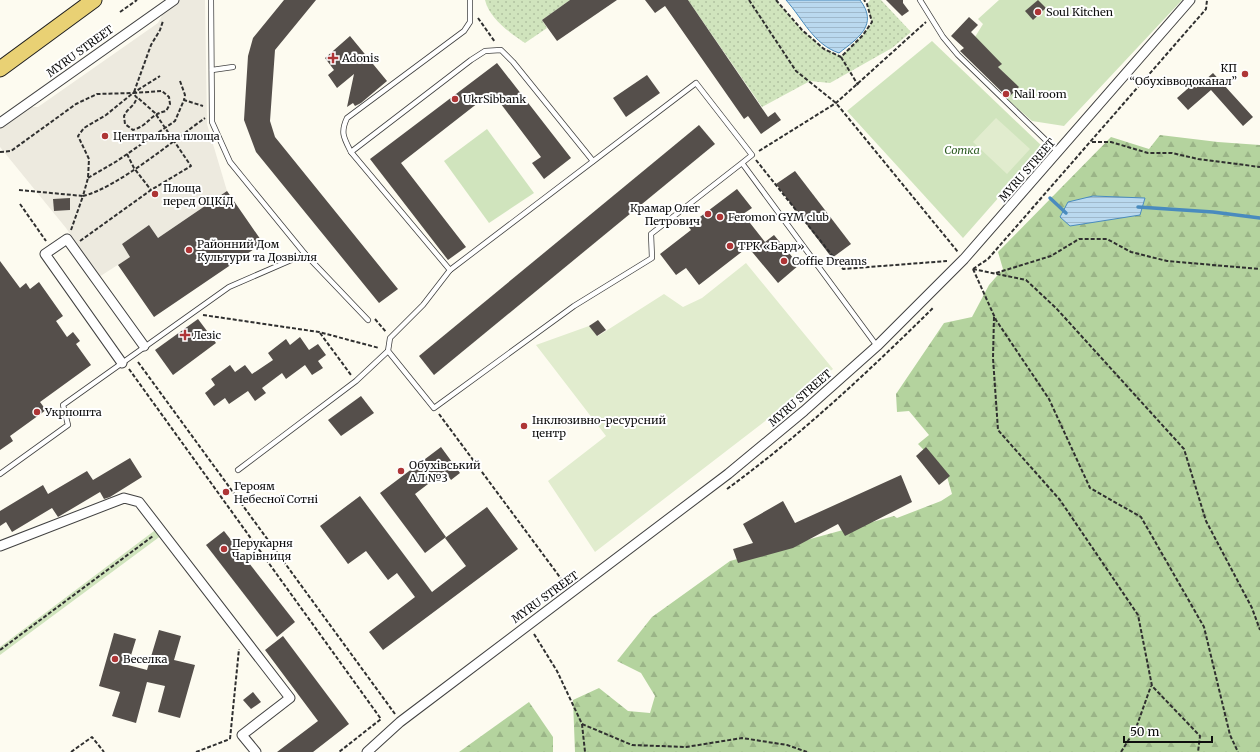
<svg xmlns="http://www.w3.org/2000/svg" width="1260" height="752" font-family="Merriweather,serif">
<defs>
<pattern id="grass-dots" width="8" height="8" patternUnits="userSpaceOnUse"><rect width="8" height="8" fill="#d0e4bd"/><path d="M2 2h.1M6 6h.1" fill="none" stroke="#b1c2a1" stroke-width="1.8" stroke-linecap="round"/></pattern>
<pattern id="forest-firs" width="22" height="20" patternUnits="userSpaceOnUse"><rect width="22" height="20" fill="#b4d39e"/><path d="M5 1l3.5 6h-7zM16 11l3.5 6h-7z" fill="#9ab487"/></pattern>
<pattern id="water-rules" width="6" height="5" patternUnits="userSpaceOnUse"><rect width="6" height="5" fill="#bad9ef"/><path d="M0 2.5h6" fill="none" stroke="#9fb9cc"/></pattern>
</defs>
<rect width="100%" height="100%" fill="#fdfbf0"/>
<g fill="url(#grass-dots)">
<path d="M 485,0 L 570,0 L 542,20 L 547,28 L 525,43 C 510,33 489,18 485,0 Z"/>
<polygon points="688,0 776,0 802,30 824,49 841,56 863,35 872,22 867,4 870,0 881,0 911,32 892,48 830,83 810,81 762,107"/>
</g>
<g fill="url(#forest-firs)">
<polygon points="1160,135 1218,142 1260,145 1260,752 575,752 573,700 599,688 628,711 650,713 655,696 641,673 617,661 652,617 730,561 894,516 897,518 941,501 952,494 946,473 918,444 929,435 909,411 897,412 896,394 944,323 972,317 989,285 1003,269 998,252 1111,137 1149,149"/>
<polygon points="529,702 553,737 553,752 459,752"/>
</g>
<g fill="#d0e4bd">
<polygon points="999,0 1182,0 1064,126 1032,121 1007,99 1018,87 998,67 1001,64 975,37 983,24 978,19"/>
<polygon points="932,41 1043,147 963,238 847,111"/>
<polygon points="487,129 534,193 489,223 444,161"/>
<polygon points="158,528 162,535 0,655 0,647"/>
</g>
<g fill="#e1ecce">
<polygon points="996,118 1030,149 1007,174 973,142"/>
<polygon points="746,263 833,369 595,552 548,481 606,436 536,345 589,326 598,336 664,294 683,307 702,298"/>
</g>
<polygon fill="#edeadf" points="180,0 205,0 207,124 227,191 158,238 149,225 122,244 130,257 99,277 66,228 0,147 0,123 23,107 38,107 158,23 168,4"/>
<g fill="url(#water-rules)" stroke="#498bbe">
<path d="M 786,0 L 860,0 C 879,25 858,38 839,53 C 813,44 803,19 786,0 Z"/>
<polygon points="1093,196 1145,198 1140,215 1070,226 1060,217 1068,202"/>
</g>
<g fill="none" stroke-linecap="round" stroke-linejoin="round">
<g stroke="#498bbe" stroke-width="3.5">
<polyline points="1050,198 1066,213"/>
<polyline points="1138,207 1213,212 1260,218"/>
</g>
</g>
<g fill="#554f4b">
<polygon points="284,0 316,0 275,50 270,121 275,137 398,289 379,303 256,152 244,120 248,56 253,38"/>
<polygon points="570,0 617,0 557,41 542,20"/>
<polygon points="645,0 688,0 768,117 775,112 781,120 761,134 748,116 744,119 665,6 655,13"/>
<polygon points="886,0 903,0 903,3 909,11 902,16"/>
<polygon points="1038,0 1046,8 1033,20 1025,11"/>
<polygon points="969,17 978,25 971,32 1002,64 998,67 1019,87 1008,98 960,51 964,48 951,36"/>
<polygon points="350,36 387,81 361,103 355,106 353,103 347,107 354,74 337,88 328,75 334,70 325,58"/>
<polygon points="497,63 571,158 544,179 532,163 541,157 492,92 401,163 466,247 448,260 370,159"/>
<polygon points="1213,73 1253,117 1243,126 1211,90 1188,110 1177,98 1193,84 1196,88"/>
<polygon points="647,75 660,93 626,117 613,98"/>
<polygon points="699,125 715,144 434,375 419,356"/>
<polygon points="795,171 851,244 832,258 776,184"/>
<polygon points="737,189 752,208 743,214 765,242 774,235 799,265 778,283 748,247 699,285 686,268 676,275 660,254 691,230 688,226"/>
<polygon points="227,191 263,243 154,317 118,265 130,257 122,244 149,225 158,238"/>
<polygon points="70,198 70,210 54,211 53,199"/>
<polygon points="0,261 20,288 26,283 30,289 39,282 63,316 56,321 67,337 73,332 80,341 76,344 91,365 40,402 46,410 10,436 13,441 0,450"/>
<polygon points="198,319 216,343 173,375 155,350"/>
<polygon points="598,320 606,330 597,336 589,326"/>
<polygon points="300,337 309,350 318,344 326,355 318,361 323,368 312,375 305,365 286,379 282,373 262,388 266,393 255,401 248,391 229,404 225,398 214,406 205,393 215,385 211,379 230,365 235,372 245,365 252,374 273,360 268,353 286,339 290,345"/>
<polygon points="361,396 374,413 341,436 328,420"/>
<polygon points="441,447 460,473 451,480 445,471 415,494 446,537 425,553 380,493"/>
<polygon points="926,447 950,476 939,485 916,456"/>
<polygon points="130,458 142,477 110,497 104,499 100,492 58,517 52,508 12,532 6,522 0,526 0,511 43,485 48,494 87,471 93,480"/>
<polygon points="901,475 912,502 845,536 838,524 793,548 738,563 733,549 753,543 743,524 783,501 795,523"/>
<polygon points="360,496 432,592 466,566 445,538 487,507 518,549 383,650 369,632 415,597 397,573 388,580 366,551 348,564 320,526"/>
<polygon points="224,531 295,622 277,637 206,545"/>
<polygon points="159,630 181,636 174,660 195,665 180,718 158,712 165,686 147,682 136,723 112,716 120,692 99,686 114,633 136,639 128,665 147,670"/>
<polygon points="283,636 349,724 313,752 277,752 318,721 265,650"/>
<polygon points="253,692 261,702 251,709 243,700"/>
</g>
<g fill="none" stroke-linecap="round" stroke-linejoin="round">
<g stroke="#414141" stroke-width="6">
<g id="lane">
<polyline points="211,0 212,122 230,162 305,254 368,320"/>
<polyline points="920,0 943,37 958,55 1058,152"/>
<polyline points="212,70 233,67"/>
<polyline points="351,152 471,60 485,51 501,50 513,62 593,161"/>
<polyline points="742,163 752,155 696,83 450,270 423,305 390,338 388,351 434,408 574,306 652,258 651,234 742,163 877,346"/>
<path d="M 450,270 L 351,152 C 344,138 340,133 347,118 L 464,31 L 470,22 L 470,0"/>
<polyline points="238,470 356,381 388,351"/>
<polyline points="0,474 68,425 63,405 229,287 305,254"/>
</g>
</g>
<g stroke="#414141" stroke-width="11">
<g id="street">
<polyline points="0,123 174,0"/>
<polyline points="122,363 45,254 67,239 144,346"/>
<polyline points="0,546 124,498 139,502 290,698 242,735 256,752"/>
<polyline points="367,752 400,722 728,474 804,411 877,346 964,259 1190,0"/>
</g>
</g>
<g stroke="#1f1f1f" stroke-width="17">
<polyline id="primary" points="0,69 94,0"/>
</g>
<g stroke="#303030" stroke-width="2" stroke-dasharray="4 2" stroke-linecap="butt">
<polyline points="749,0 796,71 836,103 958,252"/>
<polyline points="776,0 802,30 824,49 841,57 863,35 872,22 867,4 864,0"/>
<polyline points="120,12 137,0"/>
<polyline points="478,18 495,42"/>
<polyline points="841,57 858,85"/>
<polyline points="180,81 185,95 184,100"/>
<polyline points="134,92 151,45 160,30 163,21"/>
<polyline points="1092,142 1111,142 1148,153 1172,153 1198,159 1260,167"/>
<polyline points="759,151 836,103 926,22"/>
<polyline points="0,152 11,151 76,104 97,94 133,93 160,76"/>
<polyline points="127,154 134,168 151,190"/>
<polyline points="756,160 843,269 947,261"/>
<polyline points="88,178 117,161 175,121 184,100 203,106"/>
<path d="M 19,190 L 83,196 L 88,178 L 89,159 L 78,136 L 84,128 L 106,115 L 133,93 L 162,91 L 169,97 L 170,104 L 166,111 C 148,115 150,125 133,130 L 125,124 L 124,116 L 127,111 L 134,104 L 137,98 L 133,93"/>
<polyline points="20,204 46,241"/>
<path d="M 71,230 L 83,196 C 117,188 174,140 205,118"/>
<polyline points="80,241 151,190 191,166 155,113 137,97"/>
<polyline points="973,269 996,320 1049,399 1090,488 1141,517 1204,627 1230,735 1238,752"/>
<polyline points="973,269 1026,280 1056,308 1184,449 1206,521 1252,608 1260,630"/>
<polyline points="973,269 988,259 1206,9 1207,0"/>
<polyline points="996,273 1051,256 1079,239 1107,239 1131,252 1167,261 1260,269"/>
<polyline points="203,315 319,332 379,348"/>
<polyline points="994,317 993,358 998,430 1060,500 1138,615 1152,686 1200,736 1198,752"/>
<polyline points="375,319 386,332"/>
<polyline points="320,333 351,375"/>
<polyline points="138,362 395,714"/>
<polyline points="129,369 381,719 339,752"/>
<polyline points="439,414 565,584"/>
<path d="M 727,489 C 801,435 869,371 934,307"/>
<polyline points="534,634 557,671 582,724 585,752"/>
<polyline points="0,650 153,536"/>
<polyline points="582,724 632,745 686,747 742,738 787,745 807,752"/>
<polyline points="230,739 239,649"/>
<polyline points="71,752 92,737 104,752"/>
<polyline points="196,752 230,739"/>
<polyline points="1121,752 1136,728 1151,686"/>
</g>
<use href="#lane" stroke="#fff" stroke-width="4.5"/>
<use href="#street" stroke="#fff" stroke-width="9"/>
<use href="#primary" stroke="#e9d174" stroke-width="15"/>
</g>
<g fill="#ae3536" stroke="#fff" stroke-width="1.5">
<circle cx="1038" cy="12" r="4"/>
<path d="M331 52h4v4h4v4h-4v4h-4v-4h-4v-4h4z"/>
<circle cx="1245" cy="74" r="4"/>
<circle cx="1006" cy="94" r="4"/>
<circle cx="455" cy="99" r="4"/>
<circle cx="105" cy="136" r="4"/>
<circle cx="155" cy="194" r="4"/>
<circle cx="708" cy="214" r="4"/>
<circle cx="720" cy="217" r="4"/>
<circle cx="730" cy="246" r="4"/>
<circle cx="189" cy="250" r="4"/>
<circle cx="784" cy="261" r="4"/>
<path d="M183 329h4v4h4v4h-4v4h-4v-4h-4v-4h4z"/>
<circle cx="37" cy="412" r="4"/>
<circle cx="524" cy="426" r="4"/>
<circle cx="401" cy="471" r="4"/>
<circle cx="226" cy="492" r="4"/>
<circle cx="224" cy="549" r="4"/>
<circle cx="115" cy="659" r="4"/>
</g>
<g text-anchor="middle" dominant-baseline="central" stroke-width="4" stroke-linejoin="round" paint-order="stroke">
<g font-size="11" fill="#0e0e0e" stroke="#fff" text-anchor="start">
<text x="1046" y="12">Soul Kitchen</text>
<text x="342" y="58">Adonis</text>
<text x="1237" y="68" text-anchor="end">КП<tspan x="1237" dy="13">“Обухівводоканал”</tspan></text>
<text x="1014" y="94">Nail room</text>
<text x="463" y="99">UkrSibbank</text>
<text x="113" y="136">Центральна площа</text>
<text x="163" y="188">Площа<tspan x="163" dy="13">перед ОЦКіД</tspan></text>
<text x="700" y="208" text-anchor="end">Крамар Олег<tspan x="700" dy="13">Петрович</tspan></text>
<text x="728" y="217">Feromon GYM club</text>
<text x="197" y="244">Районний Дом<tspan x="197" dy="13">Культури та Дозвілля</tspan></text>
<text x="738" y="246">ТРК «Бард»</text>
<text x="792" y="261">Coffie Dreams</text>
<text x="193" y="335">Лезіс</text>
<text x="45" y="412">Укрпошта</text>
<text x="532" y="420">Інклюзивно-ресурсний<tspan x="532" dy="13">центр</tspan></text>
<text x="409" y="465">Обухівський<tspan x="409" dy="13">АЛ №3</tspan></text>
<text x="234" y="486">Героям<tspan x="234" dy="13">Небесної Сотні</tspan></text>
<text x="232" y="543">Перукарня<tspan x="232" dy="13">Чарівниця</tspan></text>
<text x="123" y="659">Веселка</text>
</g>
<g font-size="11" fill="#0e0e0e" stroke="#fff">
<text transform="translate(80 51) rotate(-36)">MYRU STREET</text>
<text transform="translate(1027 170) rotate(-49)">MYRU STREET</text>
<text transform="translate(800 398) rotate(-41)">MYRU STREET</text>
<text transform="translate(545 597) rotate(-36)">MYRU STREET</text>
</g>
<g font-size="11" font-style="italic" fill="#2f5e25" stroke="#fff">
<text x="962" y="150">Сотка</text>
</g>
</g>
<path d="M1124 736v6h88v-6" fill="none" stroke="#0e0e0e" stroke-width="2"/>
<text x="1130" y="736" font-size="12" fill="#0e0e0e" stroke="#ffffff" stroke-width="3" paint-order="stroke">50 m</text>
</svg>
